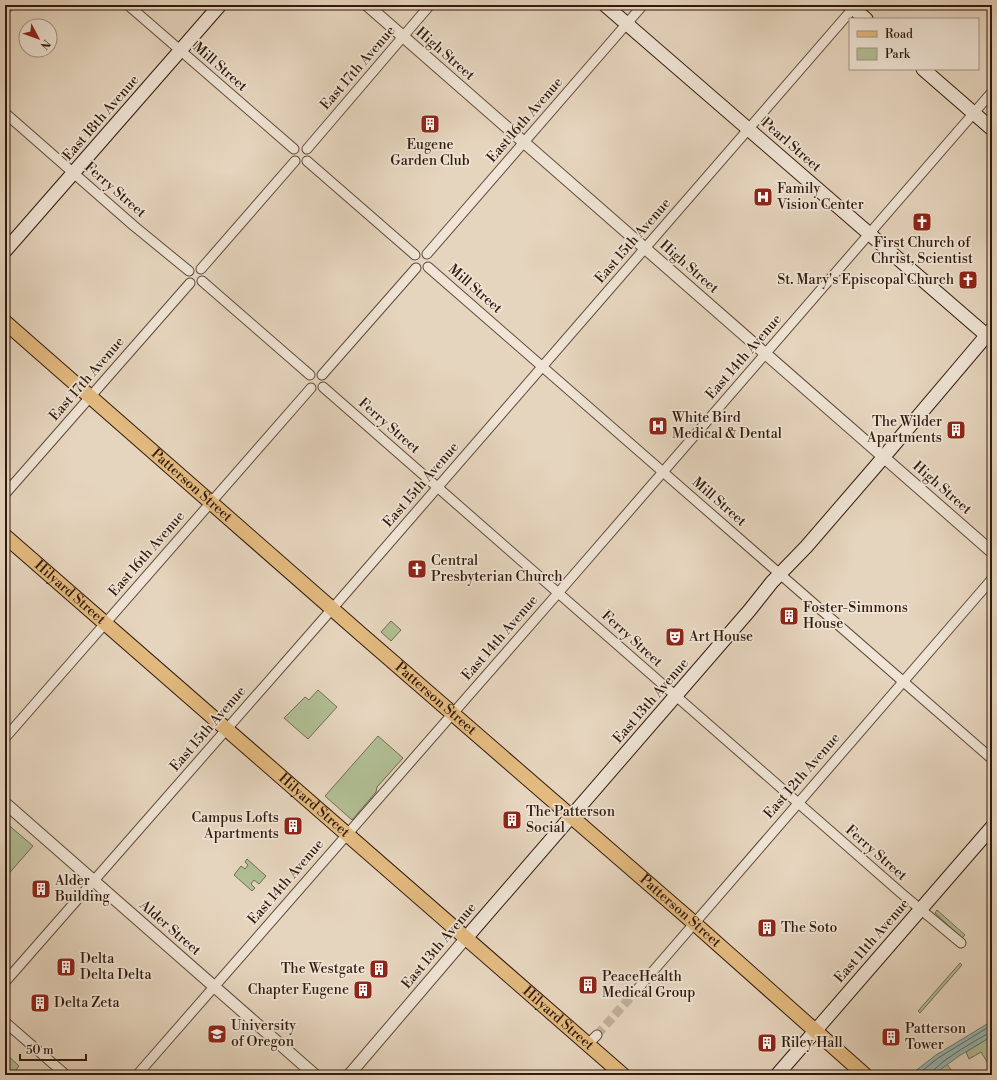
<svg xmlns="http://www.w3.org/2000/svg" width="997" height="1080" font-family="'Libre Bodoni',serif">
<rect width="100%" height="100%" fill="#e6d5be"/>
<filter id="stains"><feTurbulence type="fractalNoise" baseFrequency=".005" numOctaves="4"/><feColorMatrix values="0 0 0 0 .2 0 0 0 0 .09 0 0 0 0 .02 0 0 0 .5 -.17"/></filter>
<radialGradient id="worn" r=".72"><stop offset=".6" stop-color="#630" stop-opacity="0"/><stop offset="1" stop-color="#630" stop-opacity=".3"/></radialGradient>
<g fill="#b1be94" stroke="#716c50">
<polygon points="391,621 401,630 391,641 381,632"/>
<polygon points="318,690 337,707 308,739 284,718 305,697 309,700"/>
<polygon points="378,736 403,758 377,787 376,792 352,820 325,796"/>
<polygon points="5,822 33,846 5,878"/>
<polygon points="247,859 266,876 259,884 254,880 251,884 255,888 252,891 234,875 241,866 245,869 248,865 245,862"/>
<polygon points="937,910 965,935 962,938 935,913"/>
<polygon points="960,963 962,965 920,1013 918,1011"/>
<polygon points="992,1036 992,1070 981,1052 969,1059 966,1052"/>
<polygon points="5,1053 19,1066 12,1075 5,1075"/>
<polygon points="947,1064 953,1073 950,1075 933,1075"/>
</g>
<polygon fill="#96b8b4" stroke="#6e7971" points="992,1021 992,1036 959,1056 933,1075 910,1075 936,1055"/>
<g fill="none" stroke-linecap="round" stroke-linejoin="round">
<g stroke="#646960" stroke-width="1">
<polyline points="917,1075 938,1058 992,1025"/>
<path d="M 931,1075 C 932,1065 978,1039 989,1033 L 992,1033"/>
</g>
<polyline stroke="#c2b09b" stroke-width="9" stroke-dasharray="9 4.5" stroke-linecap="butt" points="597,1035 635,992"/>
<g stroke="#5e4939" stroke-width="11">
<g id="minor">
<polyline points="128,5 294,149"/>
<polyline points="5,113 134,226 189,271"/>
<polyline points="307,149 430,5"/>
<polyline points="307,161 415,255"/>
<polyline points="427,254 643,5"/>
<polyline points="428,267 992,759"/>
<polyline points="201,269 295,161"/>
<polyline points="202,281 310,375"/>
<polyline points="322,375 416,268"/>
<polyline points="323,387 901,893 961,943"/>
<polyline points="5,494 190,283"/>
<polyline points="5,738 311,388"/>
<polyline points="5,982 332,609 856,5"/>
<polyline points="635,992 992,579"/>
<polyline points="5,1022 66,1075"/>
<polyline points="588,1044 597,1035"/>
<polyline points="137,1075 559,592 992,92"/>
</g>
</g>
<g stroke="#5e4939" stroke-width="13">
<g id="tertiary">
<polyline points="367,5 992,552"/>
<polyline points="5,8 8,5"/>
<polyline points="5,803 315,1075"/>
<polyline points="349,1075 466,938"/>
</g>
</g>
<g stroke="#311a0d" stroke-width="15">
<g id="secondary">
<polyline points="605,5 992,340"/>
<polyline points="849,5 866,19"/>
<polyline points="923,69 992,129"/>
<polyline points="5,251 220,5"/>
<polyline points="466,938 749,611 772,582 806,547 876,466 992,329"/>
<polyline points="777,1075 992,827"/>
</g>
</g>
<g stroke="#311a0d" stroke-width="16">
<g id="primary">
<path id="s1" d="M 5,322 L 362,635 L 694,923 L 865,1075"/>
<path id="s2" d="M 5,536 L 623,1075"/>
</g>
</g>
<use href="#minor" stroke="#efe4d5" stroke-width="9"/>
<use href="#tertiary" stroke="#efe4d5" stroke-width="11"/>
<use href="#secondary" stroke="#efe4d5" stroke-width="13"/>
<use href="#primary" stroke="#e3ba7f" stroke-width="14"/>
</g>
<defs>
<g id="building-square" transform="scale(1)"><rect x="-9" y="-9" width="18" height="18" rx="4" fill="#8f2418" stroke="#efe4d5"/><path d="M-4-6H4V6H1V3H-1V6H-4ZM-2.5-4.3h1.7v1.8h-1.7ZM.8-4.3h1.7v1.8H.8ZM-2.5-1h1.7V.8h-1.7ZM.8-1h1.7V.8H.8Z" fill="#fff"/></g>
<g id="hospital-square" transform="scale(1)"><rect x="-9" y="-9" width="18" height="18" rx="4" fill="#8f2418" stroke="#efe4d5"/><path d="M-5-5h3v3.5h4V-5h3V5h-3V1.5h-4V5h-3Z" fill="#fff"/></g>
<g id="church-square" transform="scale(1)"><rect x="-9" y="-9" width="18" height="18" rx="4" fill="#8f2418" stroke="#efe4d5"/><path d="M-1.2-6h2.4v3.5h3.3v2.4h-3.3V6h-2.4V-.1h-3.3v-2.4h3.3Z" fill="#fff"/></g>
<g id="theatre-square" transform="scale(1)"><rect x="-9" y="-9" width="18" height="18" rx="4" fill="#8f2418" stroke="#efe4d5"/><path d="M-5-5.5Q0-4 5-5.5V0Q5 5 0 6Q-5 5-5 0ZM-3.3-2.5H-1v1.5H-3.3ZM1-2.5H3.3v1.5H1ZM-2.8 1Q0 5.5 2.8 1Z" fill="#fff"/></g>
<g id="university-square" transform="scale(1)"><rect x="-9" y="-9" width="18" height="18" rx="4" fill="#8f2418" stroke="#efe4d5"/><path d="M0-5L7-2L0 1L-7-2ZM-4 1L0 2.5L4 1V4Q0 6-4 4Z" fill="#fff"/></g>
</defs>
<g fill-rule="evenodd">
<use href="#building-square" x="430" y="124"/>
<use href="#hospital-square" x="763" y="197"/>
<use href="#church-square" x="922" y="222"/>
<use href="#church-square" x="968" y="280"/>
<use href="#hospital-square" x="658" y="426"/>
<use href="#building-square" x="956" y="430"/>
<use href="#church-square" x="417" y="569"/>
<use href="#building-square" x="789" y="616"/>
<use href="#theatre-square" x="675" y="637"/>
<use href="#building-square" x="512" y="820"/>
<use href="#building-square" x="293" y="826"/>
<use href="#building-square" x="41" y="889"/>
<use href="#building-square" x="767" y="928"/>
<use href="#building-square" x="66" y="967"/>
<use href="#building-square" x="379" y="969"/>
<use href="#building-square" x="588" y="985"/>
<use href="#building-square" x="363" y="990"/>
<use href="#building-square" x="40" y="1003"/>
<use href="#university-square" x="217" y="1034"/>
<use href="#building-square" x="891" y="1037"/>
<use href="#building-square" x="767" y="1043"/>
</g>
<g text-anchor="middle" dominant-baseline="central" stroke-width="3.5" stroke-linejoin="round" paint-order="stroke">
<g font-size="14" fill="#311a0d" stroke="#efe4d5">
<text transform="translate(445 54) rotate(41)">High Street</text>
<text transform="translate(220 67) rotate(41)">Mill Street</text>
<text transform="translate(358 68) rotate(-49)">East 17th Avenue</text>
<text transform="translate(101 118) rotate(-49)">East 18th Avenue</text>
<text transform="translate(525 120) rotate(-49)">East 16th Avenue</text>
<text transform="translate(791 145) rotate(41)">Pearl Street</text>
<text transform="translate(115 190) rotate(41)">Ferry Street</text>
<text transform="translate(633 241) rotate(-49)">East 15th Avenue</text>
<text transform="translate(689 267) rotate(41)">High Street</text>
<text transform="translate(475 289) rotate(41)">Mill Street</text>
<text transform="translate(744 357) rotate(-49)">East 14th Avenue</text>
<text transform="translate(87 379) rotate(-49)">East 17th Avenue</text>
<text transform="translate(389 426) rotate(41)">Ferry Street</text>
<text stroke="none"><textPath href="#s1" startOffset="248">Patterson Street</textPath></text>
<text transform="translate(421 485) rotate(-49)">East 15th Avenue</text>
<text transform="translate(942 488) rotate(41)">High Street</text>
<text transform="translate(719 502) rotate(41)">Mill Street</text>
<text transform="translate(147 554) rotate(-49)">East 16th Avenue</text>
<text stroke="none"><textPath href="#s2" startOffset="86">Hilyard Street</textPath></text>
<text transform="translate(500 638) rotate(-49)">East 14th Avenue</text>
<text transform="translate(632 639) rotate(42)">Ferry Street</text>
<text stroke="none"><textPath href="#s1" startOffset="572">Patterson Street</textPath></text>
<text transform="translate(651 701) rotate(-49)">East 13th Avenue</text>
<text transform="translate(208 729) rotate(-49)">East 15th Avenue</text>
<text transform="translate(802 776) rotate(-49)">East 12th Avenue</text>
<text stroke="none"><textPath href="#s2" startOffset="410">Hilyard Street</textPath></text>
<text transform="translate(876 853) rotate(41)">Ferry Street</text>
<text transform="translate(286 882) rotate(-49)">East 14th Avenue</text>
<text stroke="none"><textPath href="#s1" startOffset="896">Patterson Street</textPath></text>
<text transform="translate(170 928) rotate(41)">Alder Street</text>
<text transform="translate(872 941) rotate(-49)">East 11th Avenue</text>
<text transform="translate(439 946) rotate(-50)">East 13th Avenue</text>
<text stroke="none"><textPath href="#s2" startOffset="734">Hilyard Street</textPath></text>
</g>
<g font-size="14" fill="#311a0d" stroke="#efe4d5" text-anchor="start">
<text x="430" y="145" text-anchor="middle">Eugene<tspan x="430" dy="16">Garden Club</tspan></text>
<text x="777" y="189">Family<tspan x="777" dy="16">Vision Center</tspan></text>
<text x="922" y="243" text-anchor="middle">First Church of<tspan x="922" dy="16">Christ, Scientist</tspan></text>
<text x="954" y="280" text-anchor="end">St. Mary's Episcopal Church</text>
<text x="672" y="418">White Bird<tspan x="672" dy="16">Medical &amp; Dental</tspan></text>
<text x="942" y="422" text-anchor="end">The Wilder<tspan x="942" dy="16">Apartments</tspan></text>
<text x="431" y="561">Central<tspan x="431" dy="16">Presbyterian Church</tspan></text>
<text x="803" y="608">Foster-Simmons<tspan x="803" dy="16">House</tspan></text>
<text x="689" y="637">Art House</text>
<text x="526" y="812">The Patterson<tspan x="526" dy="16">Social</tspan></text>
<text x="279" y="818" text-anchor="end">Campus Lofts<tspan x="279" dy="16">Apartments</tspan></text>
<text x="55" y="881">Alder<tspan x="55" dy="16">Building</tspan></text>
<text x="781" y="928">The Soto</text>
<text x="80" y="959">Delta<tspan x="80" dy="16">Delta Delta</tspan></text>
<text x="365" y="969" text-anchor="end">The Westgate</text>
<text x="602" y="977">PeaceHealth<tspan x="602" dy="16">Medical Group</tspan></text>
<text x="349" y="990" text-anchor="end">Chapter Eugene</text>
<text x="54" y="1003">Delta Zeta</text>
<text x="231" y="1026">University<tspan x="231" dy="16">of Oregon</tspan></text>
<text x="905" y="1029">Patterson<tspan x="905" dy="16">Tower</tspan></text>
<text x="781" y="1043">Riley Hall</text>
</g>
</g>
<rect width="997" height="1080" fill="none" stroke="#e6d5be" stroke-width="20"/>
<rect x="6" y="6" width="985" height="1068" fill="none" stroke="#311a0d" stroke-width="2"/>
<rect x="10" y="10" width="977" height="1060" fill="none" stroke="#311a0d"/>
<rect x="849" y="18" width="130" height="52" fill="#efe4d5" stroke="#a39385"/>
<rect x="857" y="31" width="20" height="6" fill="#e3ba7f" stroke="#a39385"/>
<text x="885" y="38" font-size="12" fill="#311a0d">Road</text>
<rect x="857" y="48" width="20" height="12" fill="#b1be94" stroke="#a39385"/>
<text x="885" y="58" font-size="12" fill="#311a0d">Park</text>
<g transform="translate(38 38) rotate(131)"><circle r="19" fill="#efe4d5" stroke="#a39385"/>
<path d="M0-3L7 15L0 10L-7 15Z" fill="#8f2418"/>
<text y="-6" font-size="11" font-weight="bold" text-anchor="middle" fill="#311a0d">N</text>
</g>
<path d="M20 1054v6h66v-6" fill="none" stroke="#311a0d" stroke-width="2"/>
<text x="26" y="1054" font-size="12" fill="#311a0d" stroke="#efe4d5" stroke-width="3" paint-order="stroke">50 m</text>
<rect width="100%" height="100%" filter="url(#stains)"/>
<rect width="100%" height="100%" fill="url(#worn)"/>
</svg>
